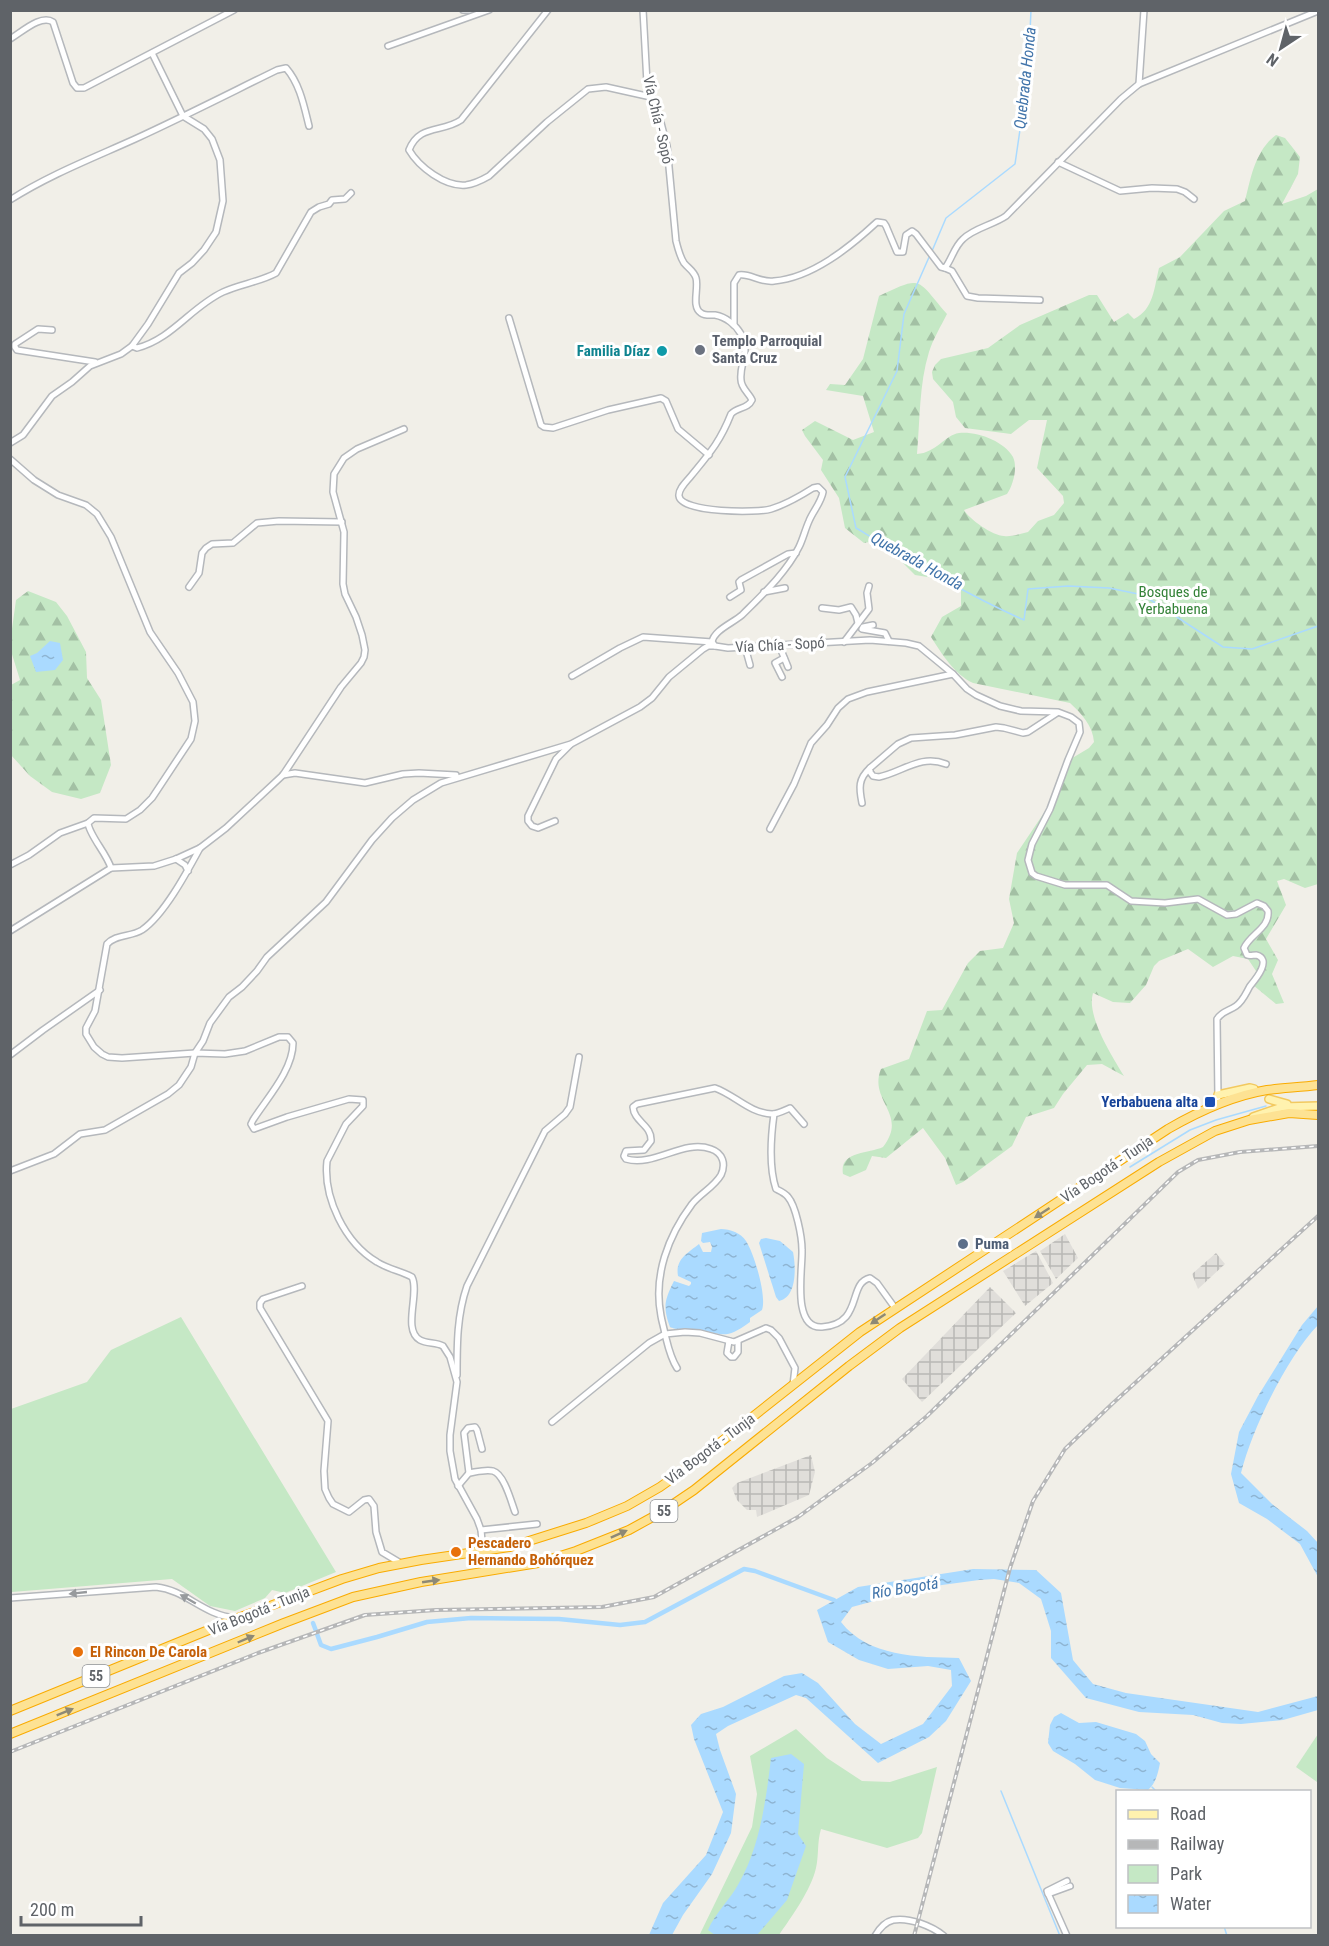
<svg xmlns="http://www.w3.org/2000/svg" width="1329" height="1946" font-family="'Roboto Condensed',sans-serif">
<defs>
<pattern id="industrial-grid" width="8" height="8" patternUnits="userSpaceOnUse" patternTransform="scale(1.5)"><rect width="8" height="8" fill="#e0deda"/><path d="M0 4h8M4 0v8" fill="none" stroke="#b9b8b5"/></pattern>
<pattern id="forest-firs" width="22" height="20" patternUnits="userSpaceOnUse" patternTransform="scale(1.5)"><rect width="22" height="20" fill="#c5e8c5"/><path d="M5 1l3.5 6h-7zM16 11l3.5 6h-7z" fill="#a3c0a4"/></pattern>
<pattern id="water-ripples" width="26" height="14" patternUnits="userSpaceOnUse" patternTransform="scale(1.5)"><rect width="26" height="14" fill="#aadaff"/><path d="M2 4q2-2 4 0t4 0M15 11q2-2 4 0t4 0" fill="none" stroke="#8eb4d2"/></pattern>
</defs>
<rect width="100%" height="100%" fill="#f1efe8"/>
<g fill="url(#industrial-grid)">
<polygon points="1065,1234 1078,1258 1056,1279 1040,1251"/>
<polygon points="1036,1251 1053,1283 1025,1306 1003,1271"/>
<polygon points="1216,1253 1225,1264 1198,1289 1192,1274"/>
<polygon points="990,1287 1016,1313 922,1402 902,1379"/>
<polygon points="811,1455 815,1472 809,1495 757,1517 756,1510 747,1510 737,1500 732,1488 737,1483"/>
</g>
<g fill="#c5e8c5">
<polygon points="181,1317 336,1572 285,1593 272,1590 265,1598 235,1611 210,1606 172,1579 12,1592 10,1586 11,1409 87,1382 111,1350"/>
<path d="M 796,1729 L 827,1758 L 862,1781 L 890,1782 L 937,1767 L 922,1833 L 918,1838 L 887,1848 L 821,1829 C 817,1842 819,1855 816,1868 C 811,1890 792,1916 779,1935 L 699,1936 L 752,1827 L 757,1794 L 750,1756 Z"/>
<polygon points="1318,1734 1318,1779 1317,1782 1296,1767"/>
</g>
<g fill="url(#forest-firs)">
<path d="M 1276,135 L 1285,138 L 1300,157 L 1298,174 L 1282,204 L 1306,196 L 1318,189 L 1318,884 L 1305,888 L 1284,879 L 1277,881 L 1286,905 L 1266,939 L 1278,960 L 1272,974 L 1284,1003 L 1276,1004 L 1253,985 L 1256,971 L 1248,959 L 1233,956 L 1213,967 L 1188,949 L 1159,961 L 1154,966 L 1146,985 L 1130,1003 L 1113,1002 L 1093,993 C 1086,1016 1112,1056 1124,1076 L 1102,1064 L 1087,1065 L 1063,1094 L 1054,1108 L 1026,1117 L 1012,1146 L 963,1182 L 956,1185 L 945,1158 L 923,1128 L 886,1158 L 872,1156 L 866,1170 L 850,1177 L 843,1174 C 839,1151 868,1154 883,1147 C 909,1114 868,1101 881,1069 L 909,1059 L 927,1011 L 942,1010 L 968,963 L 980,951 L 1003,948 L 1014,923 L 1009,899 L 1017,853 L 1060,789 L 1069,760 L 1089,748 L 1094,742 C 1093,726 1081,713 1070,703 L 973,683 C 954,674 942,654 931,637 L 942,617 L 961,606 L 961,591 L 946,580 L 915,575 L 880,540 L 864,543 L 845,528 L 839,498 L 821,470 L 823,460 L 805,436 L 802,430 L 815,421 L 853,440 L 874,432 L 863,396 L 826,390 L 830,384 L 845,385 L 863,359 L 879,296 C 923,275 916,278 947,314 C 941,326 933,339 929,352 C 919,384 920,421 917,454 C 936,453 945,435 959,433 C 977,431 1004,441 1013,457 C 1018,468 1013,485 1007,494 L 964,510 C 969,519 993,536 1004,536 C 1011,537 1020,534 1028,532 L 1038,521 L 1054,515 L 1064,503 L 1063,496 L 1037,468 L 1047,420 L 1029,420 L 1011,434 L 965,428 L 956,417 L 953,402 L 933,379 L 932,372 L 935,365 L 941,359 L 988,348 L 1020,325 L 1089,295 L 1097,295 L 1114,322 L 1128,313 L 1134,319 C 1154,309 1154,288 1159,268 L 1180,257 L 1224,211 L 1245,201 C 1251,177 1255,151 1276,135 Z"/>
<polygon points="28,591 56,602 67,616 86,652 87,678 101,700 111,765 100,793 81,799 52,792 30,776 11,755 11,685 20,680 11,651 11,636 16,600"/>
</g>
<g fill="url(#water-ripples)">
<polygon points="50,641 60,643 63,660 55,670 36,672 30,656 37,653"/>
<path d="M 721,1229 C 730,1229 741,1233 746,1241 C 754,1253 767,1296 762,1310 L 750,1318 L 750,1322 C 723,1342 723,1332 695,1330 C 686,1329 678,1331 670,1327 C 663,1307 664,1301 674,1281 L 689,1286 L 691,1284 L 691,1282 L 678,1276 C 675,1259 688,1253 699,1244 L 703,1252 L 711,1252 L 712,1247 L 710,1242 L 703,1243 L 701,1241 L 702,1233 Z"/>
<path d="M 766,1238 L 780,1241 L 793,1252 C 796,1267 797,1297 779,1301 L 776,1297 L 759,1243 L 761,1239 Z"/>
<path d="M 1318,1306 L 1318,1325 C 1287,1357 1252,1429 1241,1473 L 1272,1504 L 1307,1531 L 1318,1543 L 1318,1577 L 1300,1544 L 1267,1519 L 1239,1503 L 1231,1474 L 1239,1432 L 1258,1396 L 1302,1325 Z"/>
<path d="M 973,1569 L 1036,1570 L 1061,1593 L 1073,1660 L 1093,1684 L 1126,1693 L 1258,1712 L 1318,1696 L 1318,1710 L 1283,1720 L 1241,1724 L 1222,1723 L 1193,1715 L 1139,1712 L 1086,1698 L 1051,1658 L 1051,1631 L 1041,1599 L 1019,1583 L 994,1579 L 979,1580 L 942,1585 L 907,1592 L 852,1607 L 841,1622 C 868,1657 918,1657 959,1658 L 971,1681 L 946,1721 L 929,1737 L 878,1763 L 806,1698 L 796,1695 L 728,1726 L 716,1734 L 720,1750 L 736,1794 L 731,1833 L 712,1874 L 683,1915 L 672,1935 L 649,1935 L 663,1903 L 706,1855 L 723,1812 L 694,1739 L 691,1725 L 701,1714 L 723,1707 L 784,1676 L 802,1673 L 818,1683 L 855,1724 L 881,1744 L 923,1724 L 952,1686 L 951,1670 L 928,1666 L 888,1669 L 859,1660 L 828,1642 L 817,1610 L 858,1587 Z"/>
<path d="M 1061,1713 L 1079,1723 L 1096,1722 L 1136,1734 L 1145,1741 L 1151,1754 L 1160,1763 C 1158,1773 1156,1783 1148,1790 L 1120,1788 L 1095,1780 L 1075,1764 L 1053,1751 L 1048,1743 L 1050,1725 L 1054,1717 Z"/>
<path d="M 791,1754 L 804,1764 L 798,1834 L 806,1846 L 787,1900 L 757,1935 L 715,1935 L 708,1930 C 715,1913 730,1900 739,1883 C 760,1846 766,1800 771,1758 Z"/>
</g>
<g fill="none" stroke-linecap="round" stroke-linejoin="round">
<g stroke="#aadaff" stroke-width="1.5">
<polyline points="932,251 946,218 1015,164 1028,75 1031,10"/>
<path d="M 930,255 L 904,314 L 897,371 L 845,477 L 856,528 C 911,561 965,594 1024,620 L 1028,589 L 1068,586 L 1109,588 L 1143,595 L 1223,647 L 1252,649 L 1318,626"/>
<polyline points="1130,1167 1190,1130 1216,1120 1266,1106"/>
<polyline points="1152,1787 1157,1792"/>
<polyline points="1001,1791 1060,1936"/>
<polyline points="1224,1926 1227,1936"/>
</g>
<g stroke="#aadaff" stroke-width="4.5">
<polyline points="313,1623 316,1631"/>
<polyline points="317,1634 321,1645 331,1649 377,1637 427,1622 471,1618 559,1619 620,1625 645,1622 744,1569 755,1571 834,1600"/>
</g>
<g stroke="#b5b8bc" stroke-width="8">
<g id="minor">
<polyline points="463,10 470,10"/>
<path d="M 548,10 L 461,120 C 442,133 419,124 409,150 C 419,167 445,187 466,185 C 474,184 482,180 489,176 L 547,122 L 588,89 L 606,87 L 651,97"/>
<path d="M 643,10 L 647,83 L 661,123 L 667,146 L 676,241 C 678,249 680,257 684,263 C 688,268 694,271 696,278 C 699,288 691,307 701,313 C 705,316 711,315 715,315 C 726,317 736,325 741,334 C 751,353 739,363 741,380 C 741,388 749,393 752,400 C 748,409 737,407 731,414 C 720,442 709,454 691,476 C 687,481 678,489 679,496 C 681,513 758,513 771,509 C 784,505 802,495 813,488 L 818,487 L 823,492 C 821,503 813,511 809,521 C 805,530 803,539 799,547 C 786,573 762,595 742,615 C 733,623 714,630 712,642 L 715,646 L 728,648 L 870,640 L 906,643 L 919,646 L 953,674 L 967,689 L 976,695 L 1000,706 L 1021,711 L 1058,712 L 1071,717 L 1079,723 L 1080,732 L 1068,760 L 1050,809 L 1032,844 L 1028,860 L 1032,873 L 1036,876 L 1065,885 L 1107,885 L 1131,901 L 1165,903 L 1198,899 L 1227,915 L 1236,914 L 1257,903 L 1264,906 L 1268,911 C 1270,928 1250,934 1244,948 L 1247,955 C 1250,956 1253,955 1256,955 C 1273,959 1255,980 1250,986 C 1246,993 1243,1001 1236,1006 C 1229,1011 1222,1011 1217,1019 L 1218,1098"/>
<path d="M 10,39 C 22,32 41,14 53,22 L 73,83 L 77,88 L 84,88 L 234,10"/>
<polyline points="388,46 489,10"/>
<polyline points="1139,84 1144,10"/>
<polyline points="1058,162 1120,191 1152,188 1177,189 1185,192 1194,199"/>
<path d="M 10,200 C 49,175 93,158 135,139 C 183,117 230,93 277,70 L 286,68 C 300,84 304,106 309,126"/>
<polyline points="945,268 952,271 967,296 978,298 1040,300"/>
<polyline points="509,318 541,425 544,427 553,428 608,410 661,398 666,401 678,429 709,455"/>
<path d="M 734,325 L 734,283 L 739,275 C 750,273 760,283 774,281 C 812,278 850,247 877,222 L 884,223 L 886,226 L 897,252 L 903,252 L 906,235 L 912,231 L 916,234 L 941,267 L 945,268 C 952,259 954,247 963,239 C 974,228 993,225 1006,216 L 1121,99 L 1139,84 L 1318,11"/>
<polyline points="52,330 38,329 15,344 15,347 17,350 95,362"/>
<path d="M 132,346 L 137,348 C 172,339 191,307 223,292 C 240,284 260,282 276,273 L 311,212 L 319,207 L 329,204 L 332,200 L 345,199 L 351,193"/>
<polyline points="10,443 23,435 52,396 72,382 90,366 121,354 132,346 148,324 179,273 192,263 204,250 216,232 223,201 220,160 212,139 204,129 183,116 152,53"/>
<path d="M 10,459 L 34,480 L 58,495 L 86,505 L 97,514 L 111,537 L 150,632 L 178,673 L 193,702 L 195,721 L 191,739 L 152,798 L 140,810 L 126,819 L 94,818 L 88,823 C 89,835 107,854 111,868"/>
<polyline points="189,587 199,573 202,553 206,548 212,544 233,543 257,523 279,521 342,522"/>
<polyline points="764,592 785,588"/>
<polyline points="730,597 741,590 739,582 741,580 788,554 796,553"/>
<polyline points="822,608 839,610 851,607 856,615 858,623"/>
<polyline points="873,625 863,627 862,629 885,633 889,641"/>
<polyline points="844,642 869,609 867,593 869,586"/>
<polyline points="779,645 788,667"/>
<polyline points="745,647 750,665"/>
<polyline points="572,676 620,648 643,637 712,642"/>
<polyline points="782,677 775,663 784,658"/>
<path d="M 946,764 C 920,754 903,772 879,777 L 873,776 L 870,772 L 870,768 L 898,744 L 911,738 L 955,735 L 996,727 L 1004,728 L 1023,733 L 1028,732 L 1057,713"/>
<polyline points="283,775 295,773 365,783 403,774 419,773 456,775"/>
<path d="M 862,803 C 859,788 858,779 870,768"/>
<polyline points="555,821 538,828 532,826 528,821 528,816 556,759 570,745"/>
<polyline points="770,829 794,784 811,743 827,725 838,708 848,699 867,692 953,674"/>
<path d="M 200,848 C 187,872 164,915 142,930 C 131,937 116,934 107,944 L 95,1011 L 86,1028 L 86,1034 L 94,1047 L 102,1054 L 108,1057 L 122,1058 L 195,1053 L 225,1054 L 245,1051 L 279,1037 L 288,1037 L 293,1043 C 293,1070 267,1098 253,1120 L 251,1124 L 254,1129 L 287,1117 L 349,1099 L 363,1100 L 363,1106 L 346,1124 L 327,1161 C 323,1198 345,1243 377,1262 C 388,1269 401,1271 412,1277 C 420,1293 402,1330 420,1340 C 427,1344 436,1342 443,1346 L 450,1357 L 457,1382 L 450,1435 L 450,1451 L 455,1479 L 477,1519 L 481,1530 L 483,1552"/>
<polyline points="176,859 185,865 188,871"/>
<polyline points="10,865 29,855 60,833 88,823"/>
<polyline points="10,931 111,868 154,866 176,859 200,848 226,828 283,775 341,687 361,663 364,657 365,650 362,635 356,617 345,594 343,584 344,532 333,492 334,474 344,458 357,449 404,429"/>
<polyline points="10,1055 43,1030 100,990"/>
<path d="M 774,1114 C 771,1136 769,1168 776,1189 C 780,1191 785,1193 788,1197 C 796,1206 802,1237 802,1250 C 803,1267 791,1329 822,1327 C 864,1324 847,1283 870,1278 L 877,1283 L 895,1308"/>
<polyline points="10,1171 54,1154 80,1134 105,1130 168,1094 179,1085 191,1067 195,1053 203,1041 210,1023 229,997 242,987 257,971 267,957 326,902 372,840 392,818 413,800 441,783 571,744 640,707 652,698 669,677 703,649 708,646 715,646"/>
<polyline points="302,1286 263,1299 260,1303 260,1308 328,1421 324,1471 325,1489 329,1498 333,1504 349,1512 364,1500 369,1499 374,1506 376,1532 382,1552 402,1564"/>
<polyline points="729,1341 727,1353 731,1357 734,1357 738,1352 738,1342"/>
<path d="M 677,1368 C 670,1357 668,1346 665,1334 C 664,1328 662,1322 661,1316 C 653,1276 668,1236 692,1204 C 701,1193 714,1187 721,1175 C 726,1164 723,1153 711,1149 C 683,1139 655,1167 626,1159 L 624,1156 L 626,1151 L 644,1150 L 651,1141 C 652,1125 634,1122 633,1107 L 637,1104 L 715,1088 C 735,1095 749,1113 772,1114 C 778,1114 785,1110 790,1108 L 804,1124"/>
<path d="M 457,1375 C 457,1344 457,1315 467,1286 L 545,1131 L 565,1114 L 570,1107 L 579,1057"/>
<polyline points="552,1422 649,1343 665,1334 685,1332 700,1333 734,1342 766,1328 771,1330 779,1338 795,1368 793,1385"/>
<polyline points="469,1473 464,1433 468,1428 475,1427 477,1430 482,1449"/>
<path d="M 458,1486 L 469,1473 C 476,1472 486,1469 493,1471 C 504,1474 511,1501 515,1512"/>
<polyline points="481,1530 537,1524"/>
<path d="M 10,1598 L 156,1587 C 186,1590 203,1615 235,1618"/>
<polyline points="1048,1894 1070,1886"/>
<path d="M 875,1936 C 879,1929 885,1922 893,1920 C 909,1917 932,1926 944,1936"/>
<polyline points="1067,1936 1047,1891 1067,1881"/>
</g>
</g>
<g stroke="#f2c960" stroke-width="10">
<g id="major">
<polyline points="1218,1095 1250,1088 1254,1089"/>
<polyline points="1269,1099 1287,1104"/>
<polyline points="1253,1117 1282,1107 1318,1106"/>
</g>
</g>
<g stroke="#f9ab00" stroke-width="10">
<g id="highway">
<path d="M 10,1711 L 238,1618 L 342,1579 L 379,1568 L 421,1560 L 510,1547 L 586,1523 L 627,1506 L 660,1487 L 698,1460 L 860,1332 L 1168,1129 C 1199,1111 1231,1096 1267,1090 C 1284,1088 1302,1087 1318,1085"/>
<polyline points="10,1734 284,1623 353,1597 421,1582 538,1563 576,1551 629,1530 660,1513 694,1490 849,1366 900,1328 1159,1162 1215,1131 1249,1120 1289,1113 1318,1115"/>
</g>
</g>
<use href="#minor" stroke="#fff" stroke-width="5"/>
<use href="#major" stroke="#fff2af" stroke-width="7"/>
<use href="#highway" stroke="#fde293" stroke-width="8"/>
<g stroke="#b6b7b8" stroke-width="4">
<g id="rail">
<polyline points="10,1752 258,1653 365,1615 436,1610 602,1607 654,1597 798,1517 872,1463 927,1416 1178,1172 1198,1160 1240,1152 1318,1146"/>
<polyline points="914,1936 1010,1568 1033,1501 1065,1449 1112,1404 1318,1216"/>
</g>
</g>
<use href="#rail" stroke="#fff" stroke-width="1.5" stroke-dasharray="4.5" stroke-linecap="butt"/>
</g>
<defs><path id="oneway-solid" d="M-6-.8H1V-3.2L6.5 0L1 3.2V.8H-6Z" transform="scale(1.5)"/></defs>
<g fill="#8e8975">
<use href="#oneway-solid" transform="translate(1042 1213) rotate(147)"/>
<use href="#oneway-solid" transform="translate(878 1319) rotate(146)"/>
<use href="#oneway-solid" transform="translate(619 1534) rotate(-24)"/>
<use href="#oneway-solid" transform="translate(431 1581) rotate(-8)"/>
<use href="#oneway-solid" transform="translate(246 1639) rotate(-23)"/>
<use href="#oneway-solid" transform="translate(65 1712) rotate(-22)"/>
</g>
<g fill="#979a9d">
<use href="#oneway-solid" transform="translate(78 1593) rotate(174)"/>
<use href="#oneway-solid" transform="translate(188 1599) rotate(-150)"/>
</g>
<circle fill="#6b7280" stroke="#fff" stroke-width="2" cx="700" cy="350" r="6"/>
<circle fill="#0f9aa8" stroke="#fff" stroke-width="2" cx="662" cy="351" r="6"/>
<rect fill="#1a4fb4" stroke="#fff" stroke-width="2" x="1204" y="1096" width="12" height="12" rx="3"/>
<circle fill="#5c6f8a" stroke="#fff" stroke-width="2" cx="963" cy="1244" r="6"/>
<g fill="#e8710a" stroke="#fff" stroke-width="2">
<circle cx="456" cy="1552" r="6"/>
<circle cx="78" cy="1652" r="6"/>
</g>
<g text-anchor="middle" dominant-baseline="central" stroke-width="6" stroke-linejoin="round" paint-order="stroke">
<g fill="#fff" stroke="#8f9295" stroke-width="1.5">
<rect x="650.5" y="1500" width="27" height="22" rx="4.5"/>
<rect x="82.5" y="1665" width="27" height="22" rx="4.5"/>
</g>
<g font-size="14" font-weight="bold" fill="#5f6368">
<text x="664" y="1511">55</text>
<text x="96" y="1676">55</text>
</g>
<g font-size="15" fill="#5f6368" stroke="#fff">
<text transform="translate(658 120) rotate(77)">Vía Chía - Sopó</text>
<text transform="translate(780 645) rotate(-3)">Vía Chía - Sopó</text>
<text transform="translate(1107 1169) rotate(-34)">Vía Bogotá - Tunja</text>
<text transform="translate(710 1449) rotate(-37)">Vía Bogotá - Tunja</text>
<text transform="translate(259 1611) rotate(-22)">Vía Bogotá - Tunja</text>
</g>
<g font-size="15" font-weight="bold" fill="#5b616d" stroke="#fff" text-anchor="start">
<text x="712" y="341">Templo Parroquial<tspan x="712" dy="17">Santa Cruz</tspan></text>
</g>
<g font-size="15" font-weight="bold" fill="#0d838f" stroke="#fff" text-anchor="end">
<text x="650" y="351">Familia Díaz</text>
</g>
<g font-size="15" fill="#348238" stroke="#fff">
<text x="1173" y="592">Bosques de<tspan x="1173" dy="17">Yerbabuena</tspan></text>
</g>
<g font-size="15" font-weight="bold" fill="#164399" stroke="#fff" text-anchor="end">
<text x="1198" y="1102">Yerbabuena alta</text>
</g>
<g font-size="15" font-weight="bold" fill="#4e5e75" stroke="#fff" text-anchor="start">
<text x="975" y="1244">Puma</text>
</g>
<g font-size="15" font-weight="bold" fill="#c56008" stroke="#fff" text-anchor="start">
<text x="468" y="1543">Pescadero<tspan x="468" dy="17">Hernando Bohórquez</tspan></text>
<text x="90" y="1652">El Rincon De Carola</text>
</g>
<g font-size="16" font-style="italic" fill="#4174aa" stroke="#fff">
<text transform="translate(1025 78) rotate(-84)">Quebrada Honda</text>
<text transform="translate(917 561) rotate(29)">Quebrada Honda</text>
<text transform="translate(905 1588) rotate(-9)">Río Bogotá</text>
</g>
</g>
<rect width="1329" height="1946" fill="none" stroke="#5f6368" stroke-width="24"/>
<rect x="1116" y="1790" width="195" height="138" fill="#ffffff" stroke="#bfc1c3" stroke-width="1.5"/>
<rect x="1128" y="1810" width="30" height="9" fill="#fff2af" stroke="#bfc1c3" stroke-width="1.5"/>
<text x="1170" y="1820" font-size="18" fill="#5f6368">Road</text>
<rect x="1128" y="1840" width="30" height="9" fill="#b6b7b8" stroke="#bfc1c3" stroke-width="1.5"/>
<text x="1170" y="1850" font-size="18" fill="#5f6368">Railway</text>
<rect x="1128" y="1865" width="30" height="18" fill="#c5e8c5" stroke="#bfc1c3" stroke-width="1.5"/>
<text x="1170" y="1880" font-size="18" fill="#5f6368">Park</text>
<rect x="1128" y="1895" width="30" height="18" fill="url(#water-ripples)" stroke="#bfc1c3" stroke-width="1.5"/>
<text x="1170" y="1910" font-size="18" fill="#5f6368">Water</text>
<g transform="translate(1281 48) rotate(216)" stroke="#ffffff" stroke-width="4.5" paint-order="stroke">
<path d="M0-4.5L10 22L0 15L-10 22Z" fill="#5f6368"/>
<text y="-9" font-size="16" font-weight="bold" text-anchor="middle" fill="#5f6368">N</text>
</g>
<path d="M21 1916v9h120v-9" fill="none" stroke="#5f6368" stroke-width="3"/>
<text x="30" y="1916" font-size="18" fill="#5f6368" stroke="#ffffff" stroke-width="4.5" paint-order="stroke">200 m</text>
</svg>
